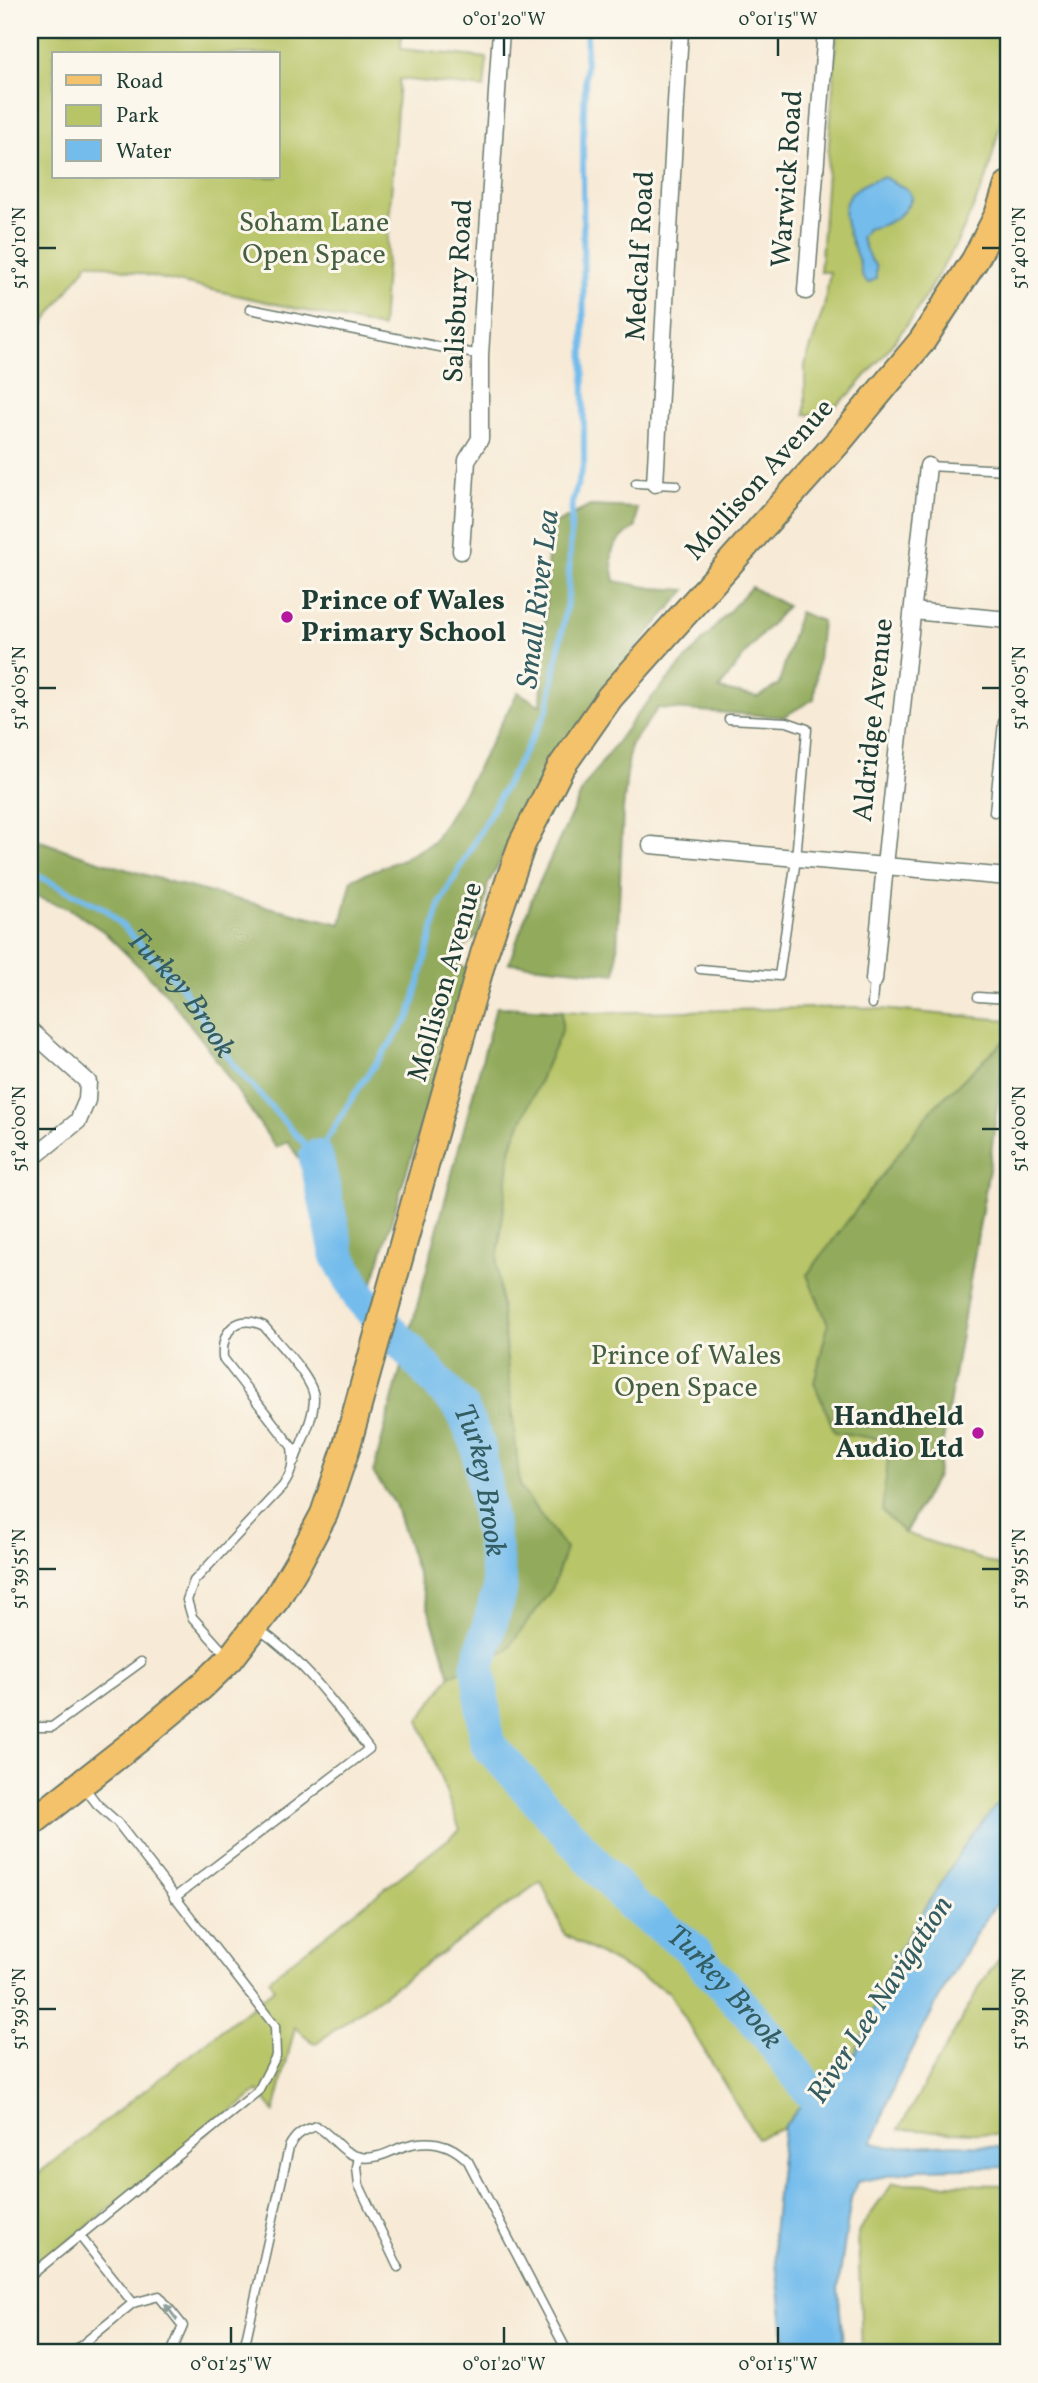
<svg xmlns="http://www.w3.org/2000/svg" width="1038" height="2383" font-family="Vollkorn,serif">
<rect width="100%" height="100%" fill="#fbf7ec"/>
<filter id="ink" filterUnits="userSpaceOnUse"><feTurbulence type="fractalNoise" baseFrequency=".0143" numOctaves="2"/><feDisplacementMap in="SourceGraphic" scale="14" xChannelSelector="R" yChannelSelector="G"/><feConvolveMatrix kernelMatrix="1 2 1 2 8 2 1 2 1" color-interpolation-filters="sRGB"/></filter>
<filter id="wash" filterUnits="userSpaceOnUse"><feTurbulence type="fractalNoise" baseFrequency=".00686" numOctaves="4" result="noise"/><feDisplacementMap in="SourceGraphic" scale="28" xChannelSelector="R" yChannelSelector="G"/><feGaussianBlur stdDeviation="1.57" result="paint"/><feColorMatrix in="noise" values="0 0 0 0 0 0 0 0 0 0 0 0 0 0 0 0 0 1.4 0 .05"/><feComposite in="paint" operator="in"/></filter>
<g filter="url(#wash)">
<rect width="100%" height="100%" fill="#f7ead6"/>
<g fill="#b8c567" stroke="#6c814e" stroke-width="2" fill-rule="evenodd">
<path d="M 30,30 L 402,30 L 401,49 L 487,58 L 484,88 L 399,79 L 382,328 L 89,262 L 30,342 ZM 278,54 L 278,177 L 54,177 L 54,54 Z"/>
<polygon points="837,30 1008,30 1008,93 987,177 958,241 916,312 883,356 851,393 823,416 805,414 805,365 824,307 830,272 820,272"/>
<polygon points="506,1007 594,1013 856,1007 1008,1020 989,1168 937,1476 905,1533 1008,1569 1008,1792 968,1840 894,1958 855,2054 827,2073 782,2129 757,2138 669,1992 565,1935 541,1881 315,2044 295,2027 274,2112 258,2091 30,2272 30,2180 274,1989 269,1979 460,1830 419,1720 450,1676 395,1504"/>
<polygon points="1008,1947 1008,2135 899,2129 985,1978"/>
<polygon points="893,2183 1008,2185 1008,2353 862,2353 858,2232"/>
</g>
<g fill="#92aa5c" stroke="#587448" stroke-width="2">
<path d="M 590,506 L 637,508 L 636,527 C 609,546 609,549 615,581 L 652,588 L 686,590 L 643,639 L 576,730 L 541,784 L 488,884 L 479,934 L 450,959 L 471,972 L 405,1176 L 362,1319 L 344,1295 L 330,1258 L 311,1178 L 288,1141 L 276,1148 L 206,1045 L 163,990 L 103,931 L 68,908 L 30,895 L 30,837 C 131,875 236,900 341,924 L 352,879 L 403,859 L 432,843 L 467,787 L 518,692 L 541,706 L 549,527 Z"/>
<polygon points="751,587 787,606 749,649 719,689 758,697 779,684 799,612 822,621 814,699 783,717 658,708 630,746 623,810 616,974 509,963 533,896 584,787 638,713"/>
<polygon points="496,1007 562,1011 562,1030 511,1146 497,1264 520,1487 566,1549 552,1589 506,1651 450,1676 395,1504 373,1473"/>
<polygon points="1006,1039 989,1168 937,1476 904,1533 882,1511 890,1441 835,1432 814,1383 828,1324 807,1275 932,1109"/>
</g>
<g fill="#73bcec" stroke="#497c90" stroke-width="2">
<path d="M 883,177 L 907,189 L 912,197 C 903,218 888,225 867,229 L 861,238 L 870,259 L 876,266 L 876,279 L 868,283 C 859,276 862,269 858,259 C 842,218 830,192 883,177 Z"/>
<polygon points="1008,1791 1008,1886 977,1932 947,1983 897,2079 872,2143 891,2147 956,2144 1008,2148 1008,2167 921,2169 857,2182 851,2198 838,2289 844,2353 786,2353 773,2234 784,2127 827,2073 855,2054 894,1958 968,1840"/>
</g>
<g fill="none" stroke-linecap="round" stroke-linejoin="round">
<path stroke="#73bcec" stroke-width="6" id="s1" d="M 30,872 L 107,910 L 182,987 L 236,1068 L 316,1157 L 359,1087 L 410,1016 L 440,904 L 548,709 L 568,597 L 572,503 L 584,463 L 583,138 L 587,30"/>
<path stroke="#73bcec" stroke-width="35" id="s2" d="M 316,1157 L 338,1255 L 360,1297 L 462,1409 L 478,1445 L 500,1588 L 478,1666 L 487,1743 L 632,1905 L 686,1944 L 759,2024 L 835,2124"/>
</g>
</g>
<g filter="url(#ink)">
<g fill="none" stroke-linecap="round" stroke-linejoin="round">
<g stroke="#6b7a6d" stroke-width="11">
<g id="lane">
<polyline points="250,309 480,355"/>
<polyline points="928,466 1008,470"/>
<polyline points="636,483 676,485"/>
<polyline points="994,812 1003,722"/>
<polyline points="700,969 779,976 796,859 807,729 787,722 729,719"/>
<polyline points="978,997 1008,999"/>
<polyline points="872,1004 874,980"/>
<polyline points="1007,1499 1008,1491"/>
<path d="M 228,1657 L 192,1617 L 187,1600 L 194,1581 L 283,1486 C 292,1473 294,1463 292,1447 L 223,1358 C 221,1331 237,1313 264,1326 C 276,1341 314,1379 314,1398 C 314,1419 301,1442 294,1462"/>
<polyline points="30,1719 35,1727 52,1727 141,1662"/>
<polyline points="30,1792 43,1809"/>
<path d="M 174,1898 L 369,1749 C 335,1705 304,1660 257,1628"/>
<polyline points="359,2157 357,2167 359,2185 398,2267"/>
<polyline points="79,2235 133,2303"/>
<polyline points="30,2276 258,2091 276,2056 275,2026 117,1822 97,1804 84,1787"/>
<polyline points="72,2353 133,2303 159,2296 183,2326 171,2353"/>
<path d="M 243,2353 L 289,2147 C 296,2134 302,2131 316,2126 C 333,2135 340,2153 360,2157 C 376,2160 389,2152 402,2147 C 427,2138 450,2142 468,2161 L 568,2353"/>
</g>
</g>
<g stroke="#6b7a6d" stroke-width="19">
<g id="street">
<polyline points="806,291 826,30"/>
<polyline points="655,484 680,30"/>
<polyline points="461,551 467,460 480,439 480,355 501,30"/>
<polyline points="913,611 1008,620"/>
<polyline points="651,845 1008,877"/>
<polyline points="874,980 885,865 928,466"/>
<polyline points="30,1030 88,1082 87,1100 78,1121 30,1160"/>
</g>
</g>
<g stroke="#6b7a6d" stroke-width="30">
<polyline id="primary" points="30,1824 141,1737 201,1687 230,1659 277,1598 299,1561 324,1514 346,1449 484,954 522,844 561,767 610,697 838,442 922,341 975,260 998,215 1008,185"/>
</g>
<use href="#lane" stroke="#fff" stroke-width="8"/>
<use href="#street" stroke="#fff" stroke-width="16"/>
<use href="#primary" stroke="#f4c26a" stroke-width="26"/>
</g>
<defs><path id="oneway-solid" d="M-6-.8H1V-3.2L6.5 0L1 3.2V.8H-6Z" transform="scale(1.75)"/></defs>
<use fill="#8f9e9a" href="#oneway-solid" transform="translate(171 2312) rotate(-127)"/>
</g>
<path fill="none" stroke="#1f3d34" stroke-width="2.5" d="M 504,38 L 504,56M 778,38 L 778,56M 38,248 L 56,248M 982,248 L 1000,248M 38,688 L 56,688M 982,688 L 1000,688M 38,1129 L 56,1129M 982,1129 L 1000,1129M 38,1569 L 56,1569M 982,1569 L 1000,1569M 38,2009 L 56,2009M 982,2009 L 1000,2009M 231,2327 L 231,2344M 504,2327 L 504,2344M 778,2327 L 778,2344"/>
<g fill="#b5179e" stroke="#fbf7ec" stroke-width="2.5">
<circle cx="287" cy="617" r="7"/>
<circle cx="978" cy="1433" r="7"/>
</g>
<g text-anchor="middle" dominant-baseline="central" stroke-width="6" stroke-linejoin="round" paint-order="stroke">
<g font-size="28" fill="#1f3d34" stroke="#fbf7ec">
<text transform="translate(788 179) rotate(-86)">Warwick Road</text>
<text transform="translate(641 256) rotate(-87)">Medcalf Road</text>
<text transform="translate(459 291) rotate(-87)">Salisbury Road</text>
<text transform="translate(760 480) rotate(-48)">Mollison Avenue</text>
<text transform="translate(874 720) rotate(-84)">Aldridge Avenue</text>
<text transform="translate(446 982) rotate(-74)">Mollison Avenue</text>
</g>
<g font-size="28" fill="#455f41" stroke="#fbf7ec">
<text x="314" y="223">Soham Lane<tspan x="314" dy="32">Open Space</tspan></text>
<text x="686" y="1356">Prince of Wales<tspan x="686" dy="32">Open Space</tspan></text>
</g>
<g font-size="28" font-weight="bold" fill="#1f3d34" stroke="#fbf7ec" text-anchor="start">
<text x="301" y="601">Prince of Wales<tspan x="301" dy="32">Primary School</tspan></text>
<text x="964" y="1417" text-anchor="end">Handheld<tspan x="964" dy="32">Audio Ltd</tspan></text>
</g>
<g font-size="30" font-style="italic" fill="#345d62" stroke="#fbf7ec">
<text transform="translate(539 599) rotate(-83)">Small River Lea</text>
<text stroke="none"><textPath href="#s1" startOffset="198">Turkey Brook</textPath></text>
<text stroke="none"><textPath href="#s2" startOffset="374">Turkey Brook</textPath></text>
<text stroke="none"><textPath href="#s2" startOffset="984">Turkey Brook</textPath></text>
<text transform="translate(881 2000) rotate(-57)">River Lee Navigation</text>
</g>
</g>
<rect width="1038" height="2383" fill="none" stroke="#fbf7ec" stroke-width="77"/>
<rect x="52" y="52" width="228" height="126" fill="#fbf7ec" stroke="#a3ada2" stroke-width="2"/>
<rect x="66" y="75" width="35" height="10" fill="#f4c26a" stroke="#a3ada2" stroke-width="2"/>
<text x="116" y="88" font-size="21" fill="#1f3d34">Road</text>
<rect x="66" y="105" width="35" height="21" fill="#b8c567" stroke="#a3ada2" stroke-width="2"/>
<text x="116" y="122" font-size="21" fill="#1f3d34">Park</text>
<rect x="66" y="140" width="35" height="21" fill="#73bcec" stroke="#a3ada2" stroke-width="2"/>
<text x="116" y="158" font-size="21" fill="#1f3d34">Water</text>
<rect x="38" y="38" width="962" height="2306" fill="none" stroke="#1f3d34" stroke-width="2.5"/>
<g font-size="18" text-anchor="middle" fill="#1f3d34">
<text x="504" y="25">0°01'20"W</text>
<text x="778" y="25">0°01'15"W</text>
<text transform="translate(19 248) rotate(-90)" y="6">51°40'10"N</text>
<text transform="translate(1019 248) rotate(-90)" y="6">51°40'10"N</text>
<text transform="translate(19 688) rotate(-90)" y="6">51°40'05"N</text>
<text transform="translate(1019 688) rotate(-90)" y="6">51°40'05"N</text>
<text transform="translate(19 1129) rotate(-90)" y="6">51°40'00"N</text>
<text transform="translate(1019 1129) rotate(-90)" y="6">51°40'00"N</text>
<text transform="translate(19 1569) rotate(-90)" y="6">51°39'55"N</text>
<text transform="translate(1019 1569) rotate(-90)" y="6">51°39'55"N</text>
<text transform="translate(19 2009) rotate(-90)" y="6">51°39'50"N</text>
<text transform="translate(1019 2009) rotate(-90)" y="6">51°39'50"N</text>
<text x="231" y="2370">0°01'25"W</text>
<text x="504" y="2370">0°01'20"W</text>
<text x="778" y="2370">0°01'15"W</text>
</g>
</svg>
